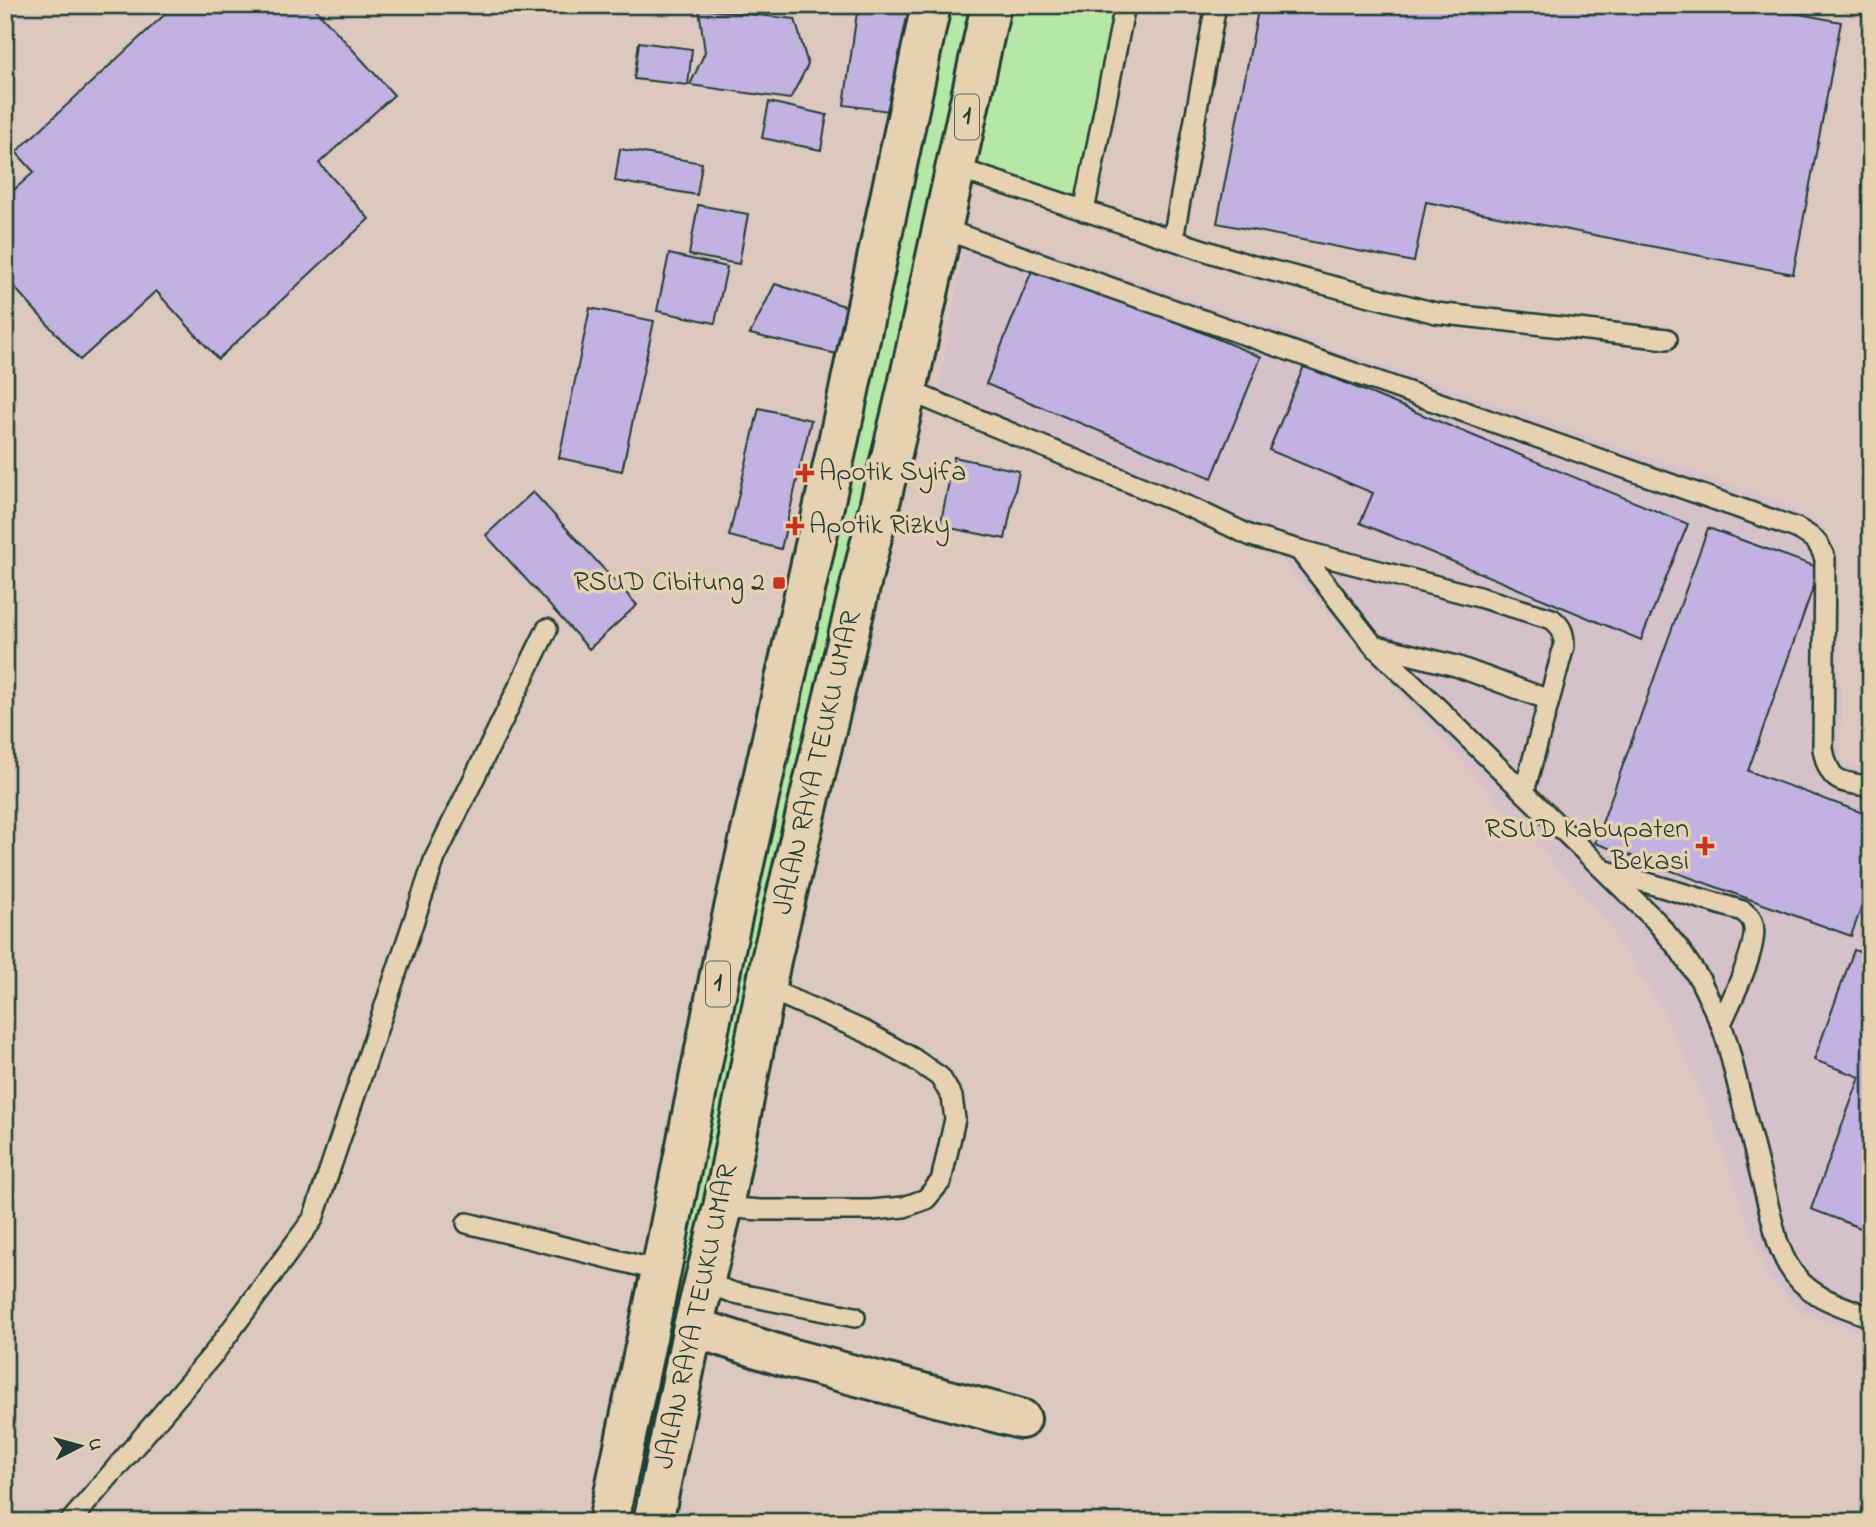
<svg xmlns="http://www.w3.org/2000/svg" width="1876" height="1527" font-family="'Indie Flower',sans-serif">
<rect width="100%" height="100%" fill="#dbc8bf"/>
<filter id="ink" filterUnits="userSpaceOnUse"><feTurbulence type="fractalNoise" baseFrequency=".0143" numOctaves="2"/><feDisplacementMap in="SourceGraphic" scale="14" xChannelSelector="R" yChannelSelector="G"/><feConvolveMatrix kernelMatrix="1 2 1 2 8 2 1 2 1" color-interpolation-filters="sRGB"/></filter>
<g filter="url(#ink)">
<polygon fill="#d4c1ca" points="969,224 1779,502 1822,526 1837,561 1842,763 1871,770 1871,1336 1805,1313 1769,1279 1705,1100 1662,1008 1607,923 1278,556 938,393"/>
<polygon fill="#b5e7a7" stroke="#6a926e" stroke-width="2" points="931,5 1125,5 1084,211 957,168 653,1522 608,1522"/>
<g fill="#c2b2e2" stroke="#1f3d34" stroke-width="2">
<polygon points="175,5 312,5 394,95 319,163 369,219 218,359 156,291 80,360 5,277 5,198 34,172 16,152"/>
<polygon points="858,5 911,5 896,112 844,105"/>
<polygon points="1259,5 1754,5 1841,22 1793,274 1426,202 1414,262 1217,223"/>
<polygon points="699,9 795,19 808,65 790,99 690,85 705,52"/>
<polygon points="639,42 692,49 688,85 634,79"/>
<polygon points="769,102 827,115 821,150 762,138"/>
<polygon points="620,149 702,163 697,195 615,181"/>
<polygon points="698,205 748,214 739,264 689,255"/>
<polygon points="669,254 727,267 715,323 657,311"/>
<polygon points="1035,263 1261,357 1212,478 986,384"/>
<polygon points="775,284 851,308 837,354 750,334"/>
<polygon points="590,308 654,321 622,471 559,458"/>
<polygon points="1304,366 1688,524 1641,640 1360,523 1373,493 1269,450"/>
<polygon points="759,408 811,420 781,549 729,536"/>
<polygon points="954,457 1019,471 1005,539 940,526"/>
<polygon points="533,492 637,605 589,649 486,535"/>
<polygon points="1708,528 1820,568 1748,771 1871,816 1871,881 1851,936 1595,843"/>
<polygon points="1854,950 1871,955 1871,1232 1811,1209 1860,1077 1814,1060"/>
</g>
<g fill="none" stroke-linecap="round" stroke-linejoin="round">
<g stroke="#1f3d34" stroke-width="24">
<g id="service">
<polyline points="956,168 1246,264 1436,313 1667,339"/>
<polyline points="1084,211 1125,5"/>
<path d="M 943,229 L 1796,528 C 1813,537 1819,541 1825,559 L 1823,749 C 1830,784 1839,781 1871,787"/>
<polyline points="1173,239 1216,5"/>
<path d="M 907,390 L 1194,509 L 1251,536 L 1299,550 L 1374,646 L 1655,920 L 1679,949 L 1700,980 L 1721,1024 L 1727,1042 L 1777,1240 C 1780,1248 1783,1257 1788,1265 C 1806,1297 1839,1305 1871,1317"/>
<path d="M 1299,550 L 1479,597 L 1552,619 C 1562,627 1564,633 1564,646 L 1524,792"/>
<polyline points="1377,646 1456,666 1549,700"/>
<path d="M 1607,871 L 1743,911 C 1746,914 1749,916 1751,919 C 1764,939 1730,1002 1721,1024"/>
<polyline points="723,1207 760,1210 872,1210 904,1207 926,1199 941,1181 955,1119 952,1097 940,1077 914,1059 866,1032 766,988"/>
<polyline points="467,1223 661,1271"/>
<polyline points="703,1282 734,1293 855,1317"/>
<polyline points="70,1522 215,1352 313,1219 435,858 547,629"/>
</g>
</g>
<g stroke="#1f3d34" stroke-width="44">
<polyline id="minor" points="693,1327 789,1358 1021,1419"/>
</g>
<g stroke="#1f3d34" stroke-width="44">
<g id="trunk">
<polyline points="608,1522 661,1271 725,949 837,447 931,5"/>
<polyline points="653,1522 693,1327 723,1207 771,960 907,390 991,5"/>
</g>
</g>
<use href="#service" stroke="#e6d2b0" stroke-width="19"/>
<use href="#minor" stroke="#e6d2b0" stroke-width="38"/>
<use href="#trunk" stroke="#e6d2b0" stroke-width="38"/>
</g>
</g>
<g fill="#c8321e" stroke="#e6d2b0" stroke-width="2.5">
<path d="M801.5 462.5h7v7h7v7h-7v7h-7v-7h-7v-7h7z"/>
<path d="M791.5 515.5h7v7h7v7h-7v7h-7v-7h-7v-7h7z"/>
<rect x="772" y="576" width="14" height="14" rx="3.5"/>
<path d="M1701.5 835.5h7v7h7v7h-7v7h-7v-7h-7v-7h7z"/>
</g>
<g text-anchor="middle" dominant-baseline="central" stroke-width="7" stroke-linejoin="round" paint-order="stroke">
<g fill="#e6d2b0" stroke="#5b6a59" stroke-width="2">
<rect x="955" y="94.5" width="24" height="45" rx="5"/>
<rect x="706" y="961.5" width="24" height="45" rx="5"/>
</g>
<g font-size="26" font-weight="bold" fill="#1f3d34">
<text x="967" y="117">1</text>
<text x="718" y="984">1</text>
</g>
<g font-size="28" fill="#1f3d34" stroke="#e6d2b0" text-anchor="start">
<text x="819" y="473">Apotik Syifa</text>
<text x="809" y="526">Apotik Rizky</text>
<text x="765" y="583" text-anchor="end">RSUD Cibitung 2</text>
<text x="1689" y="830" text-anchor="end">RSUD Kabupaten<tspan x="1689" dy="32">Bekasi</tspan></text>
</g>
<g font-size="28" fill="#1f3d34" stroke="#e6d2b0">
<text transform="translate(818 763) rotate(-77)">JALAN RAYA TEUKU UMAR</text>
<text transform="translate(697 1317) rotate(-78)">JALAN RAYA TEUKU UMAR</text>
</g>
</g>
<rect width="1876" height="1527" fill="none" stroke="#e6d2b0" stroke-width="28"/>
<rect x="14" y="14" width="1848" height="1499" fill="none" stroke="#1f3d34" stroke-width="2.5" filter="url(#ink)"/>
<g transform="translate(80 1446) rotate(84)" stroke="#e6d2b0" stroke-width="5" paint-order="stroke">
<path d="M0-5L12 26L0 18L-12 26Z" fill="#1f3d34"/>
<text y="-10" font-size="19" font-weight="bold" text-anchor="middle" fill="#1f3d34">U</text>
</g>
</svg>
